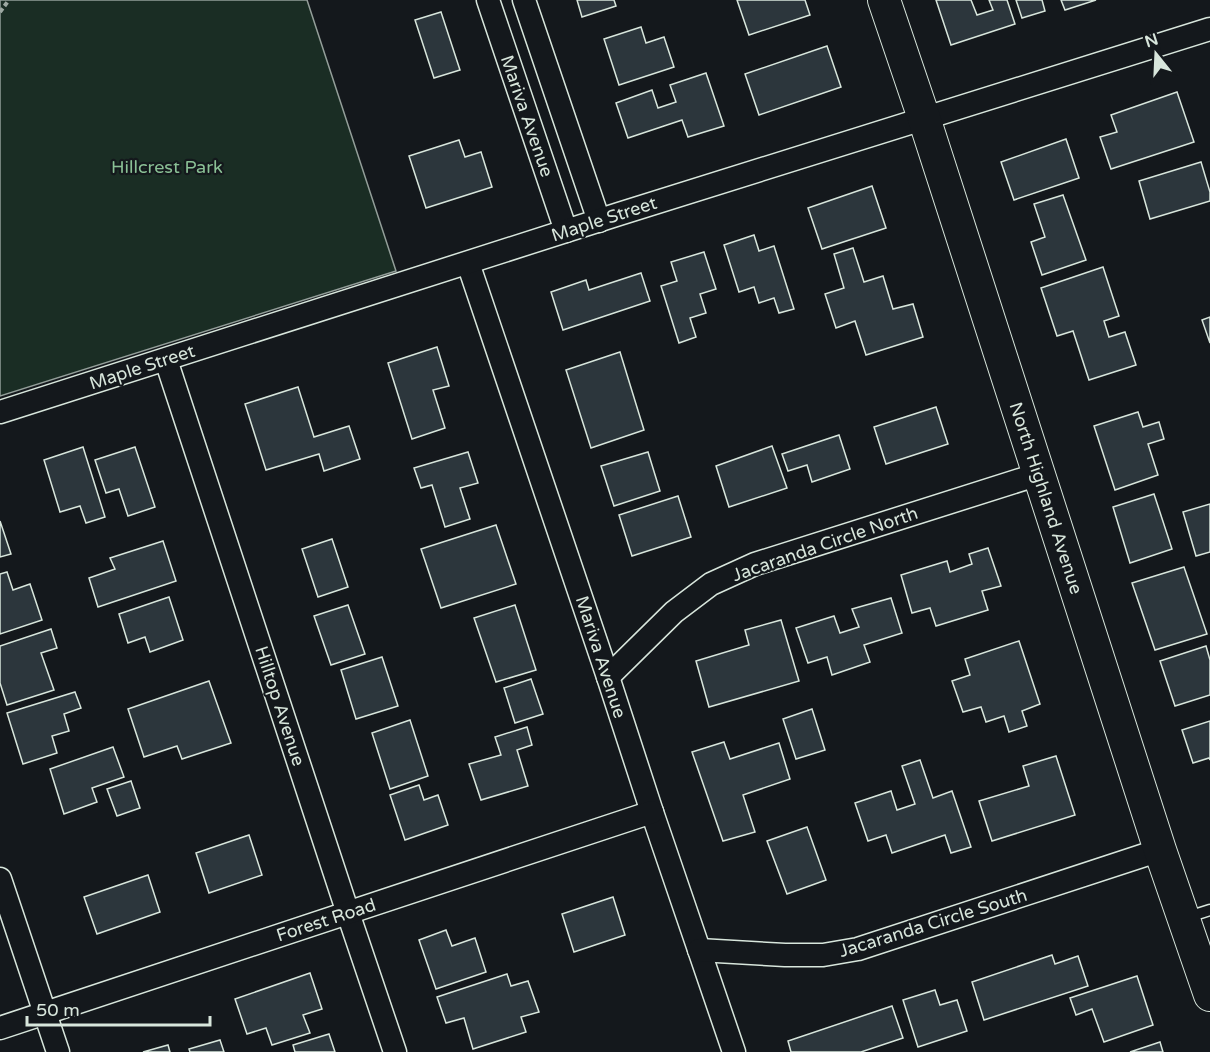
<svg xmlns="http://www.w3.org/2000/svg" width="1210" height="1052" font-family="'Varela Round',sans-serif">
<rect width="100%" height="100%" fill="#14181c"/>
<polygon fill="#1a2d24" stroke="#939e99" stroke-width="1.5" points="0,0 307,0 396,271 0,396"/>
<g fill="#2c363c" stroke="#d8e6dc" stroke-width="1.5">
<polygon points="577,0 614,0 616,6 582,17"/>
<polygon points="737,0 805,0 810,15 749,35"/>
<polygon points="936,0 971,0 977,15 993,10 989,0 1007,0 1015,24 951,45"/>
<polygon points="1016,0 1042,0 1045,11 1022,18"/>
<polygon points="1061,0 1096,0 1065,10"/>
<polygon points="441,12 460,70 434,78 415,20"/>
<polygon points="641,27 646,43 664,37 674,67 619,85 604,39"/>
<polygon points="827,46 841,87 759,115 745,74"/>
<polygon points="706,73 724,126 688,137 682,120 628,138 616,103 652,90 658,108 676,102 670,85"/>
<polygon points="1177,92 1194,142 1111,169 1100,137 1117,132 1111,115"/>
<polygon points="1066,139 1079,178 1014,200 1001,162"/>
<polygon points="459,140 465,157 481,152 492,187 426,208 409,156"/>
<polygon points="1201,162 1210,192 1210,201 1150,219 1139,181"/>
<polygon points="872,186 886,228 822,249 808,208"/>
<polygon points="1063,195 1086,260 1042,275 1031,242 1045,237 1034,204"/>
<polygon points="754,235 759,251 774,246 794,309 779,313 774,298 759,303 754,287 739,292 724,245"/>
<polygon points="853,248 864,282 883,276 893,309 913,304 923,337 866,355 855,321 836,328 825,294 844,288 834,254"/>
<polygon points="704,252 716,289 700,294 706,313 690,318 696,337 679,343 661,286 677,281 671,262"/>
<polygon points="1103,267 1119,316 1104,321 1109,337 1125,332 1136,365 1089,380 1073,331 1057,336 1041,288"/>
<polygon points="641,273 650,301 563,330 551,292 586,280 589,290"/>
<polygon points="1210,317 1210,343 1202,320"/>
<polygon points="437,347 449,386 433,390 445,428 412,439 388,363"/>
<polygon points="620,352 644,430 591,448 566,370"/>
<polygon points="298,387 314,437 349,426 360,459 324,471 319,454 266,470 245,404"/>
<polygon points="936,407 948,444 886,464 874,427"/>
<polygon points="1138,412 1143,427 1159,422 1164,439 1148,444 1158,475 1115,490 1094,426"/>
<polygon points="839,435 850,469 812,482 807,465 788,471 782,454"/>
<polygon points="772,446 787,488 729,507 716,466"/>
<polygon points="83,447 105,517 86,523 80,506 60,512 44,460"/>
<polygon points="135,447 155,507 128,516 119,489 106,493 95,460"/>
<polygon points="468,452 478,483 460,488 470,519 445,527 432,485 421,488 414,468"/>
<polygon points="648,452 660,491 614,506 601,466"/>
<polygon points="1154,494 1172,549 1130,563 1113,507"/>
<polygon points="678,496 691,537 632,556 619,515"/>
<polygon points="1210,504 1210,552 1196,556 1183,512"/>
<polygon points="0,521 11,554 0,557"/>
<polygon points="496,525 516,584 441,608 421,549"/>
<polygon points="332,539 348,587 318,597 302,549"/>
<polygon points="163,541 176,581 98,607 89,578 115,569 110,558"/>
<polygon points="988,548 1001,586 982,591 988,610 936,626 930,608 912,613 901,575 947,561 950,572 972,564 969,554"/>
<polygon points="1184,567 1207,634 1155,650 1132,583"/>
<polygon points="7,572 13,590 30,584 42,620 0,634 0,574"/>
<polygon points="169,597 183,640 150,652 145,637 128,643 119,614"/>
<polygon points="891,598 902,633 864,645 870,662 832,675 827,657 808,663 796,628 834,616 840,633 859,627 852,609"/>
<polygon points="348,605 365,654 331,665 314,616"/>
<polygon points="515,605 536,670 496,682 474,618"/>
<polygon points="781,620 799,681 709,707 696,661 749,645 745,630"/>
<polygon points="51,629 57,648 41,653 54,690 7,705 0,683 0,646"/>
<polygon points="1019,641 1040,704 1022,711 1027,726 1009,732 1004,716 986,722 981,707 963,712 952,681 970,675 965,659"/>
<polygon points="1206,646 1210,660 1210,695 1175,706 1160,661"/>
<polygon points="382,657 398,706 356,719 341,670"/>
<polygon points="531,679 543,714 515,723 504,688"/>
<polygon points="209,681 231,743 182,759 177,746 144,757 128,709"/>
<polygon points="75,692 81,708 64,714 69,731 52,736 57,753 23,764 7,713"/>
<polygon points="812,709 825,750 796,759 783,719"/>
<polygon points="410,720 428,776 390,789 372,733"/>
<polygon points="1210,721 1210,760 1209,758 1193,763 1182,730"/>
<polygon points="527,727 532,745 517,750 528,786 481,800 469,764 501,755 495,737"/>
<polygon points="724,742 730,759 779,743 790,779 743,795 755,832 723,841 692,752"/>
<polygon points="113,747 124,777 92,788 97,802 64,814 50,769"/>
<polygon points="1056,756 1075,815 992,841 979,801 1029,786 1023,766"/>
<polygon points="920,760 933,798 952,791 971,847 951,853 945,835 892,853 886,835 868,841 855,803 891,791 897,810 915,804 902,766"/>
<polygon points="131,781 140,808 117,816 107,789"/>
<polygon points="419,785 424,800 438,795 448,825 405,840 390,795"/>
<polygon points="807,827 826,880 787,894 767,841"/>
<polygon points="249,835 262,875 209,893 196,853"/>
<polygon points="148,875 160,912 97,934 84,897"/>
<polygon points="613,897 625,935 574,952 562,914"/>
<polygon points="446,930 452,946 475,938 486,972 436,989 419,940"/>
<polygon points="1052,955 1055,964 1078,956 1088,986 984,1020 972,982"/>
<polygon points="310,973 322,1009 303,1015 310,1033 272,1045 266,1028 247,1034 235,999"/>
<polygon points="507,974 511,986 528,981 539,1012 521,1017 526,1032 473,1049 464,1018 446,1023 437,997"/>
<polygon points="1137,976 1153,1025 1104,1042 1092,1009 1076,1015 1070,998"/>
<polygon points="935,990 940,1005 957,1000 967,1031 918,1047 903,1000"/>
<polygon points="892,1006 903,1038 861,1052 791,1052 788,1041"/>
<polygon points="329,1034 335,1052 295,1052 293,1045"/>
<polygon points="220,1040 224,1052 190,1052 189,1049"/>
<polygon points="1160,1042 1163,1052 1130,1052"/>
<polygon points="168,1045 170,1052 143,1052"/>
</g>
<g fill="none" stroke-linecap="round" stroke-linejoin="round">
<g stroke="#d8e6dc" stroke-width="13">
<polyline id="lane" points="1185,918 1210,910"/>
</g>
<g stroke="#d8e6dc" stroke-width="25">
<g id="street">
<polyline points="488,0 566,231"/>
<polyline points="524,0 599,221"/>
<polyline points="468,263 608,677 652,812 734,1052"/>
<polyline points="166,360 348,913 395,1052"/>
<polyline points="0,412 619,214 1210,29"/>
<polyline points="608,677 674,612 711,584 755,564 1039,474"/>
<polyline points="0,879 58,1052"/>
<polyline points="699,950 785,955 823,955 858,949 1160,850"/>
<polyline points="0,1028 652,812"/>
</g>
</g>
<g stroke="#d8e6dc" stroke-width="34">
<polyline id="secondary" points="884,0 924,118 1160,850 1210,995"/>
</g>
<polyline stroke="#9da8a2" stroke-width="4" stroke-dasharray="4.5 3" stroke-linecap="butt" points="0,12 9,0"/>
<use href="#lane" stroke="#14181c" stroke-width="10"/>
<use href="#street" stroke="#14181c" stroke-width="22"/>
<use href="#secondary" stroke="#14181c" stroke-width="32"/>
</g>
<g text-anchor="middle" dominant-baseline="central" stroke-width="4.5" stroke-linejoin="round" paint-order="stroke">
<g font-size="18" fill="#d8e6dc" stroke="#14181c">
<text transform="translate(527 116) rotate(71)">Mariva Avenue</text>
<text transform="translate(604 219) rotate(-18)">Maple Street</text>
<text transform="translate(142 367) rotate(-18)">Maple Street</text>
<text transform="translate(1046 498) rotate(72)">North Highland Avenue</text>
<text transform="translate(825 544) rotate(-19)">Jacaranda Circle North</text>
<text transform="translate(601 657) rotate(72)">Mariva Avenue</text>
<text transform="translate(280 706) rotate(72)">Hilltop Avenue</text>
<text transform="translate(326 920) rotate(-18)">Forest Road</text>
<text transform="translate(933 923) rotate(-17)">Jacaranda Circle South</text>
</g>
<g font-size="18" fill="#8ac095" stroke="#14181c">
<text x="167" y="167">Hillcrest Park</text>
</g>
</g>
<g transform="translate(1156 54) rotate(342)" stroke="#14181c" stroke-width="4.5" paint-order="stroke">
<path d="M0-4.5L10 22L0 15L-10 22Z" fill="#d8e6dc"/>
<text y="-9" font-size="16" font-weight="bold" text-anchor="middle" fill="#d8e6dc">N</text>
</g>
<path d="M27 1016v9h183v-9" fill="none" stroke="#d8e6dc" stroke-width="3"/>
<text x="36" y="1016" font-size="18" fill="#d8e6dc" stroke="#14181c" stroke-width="4.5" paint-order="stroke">50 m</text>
</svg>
